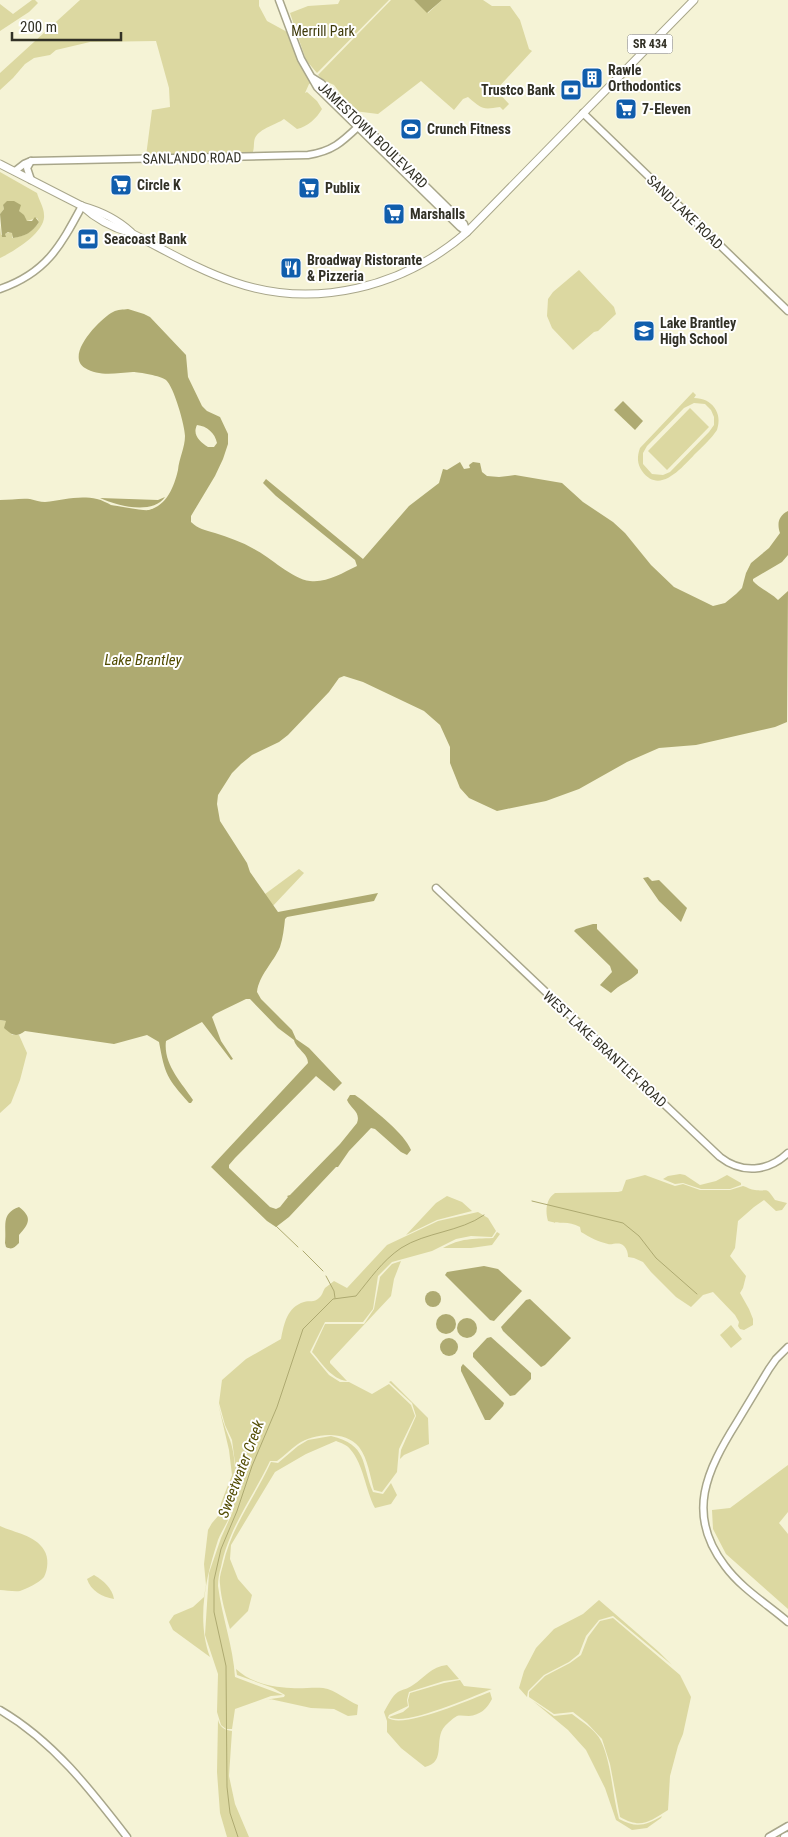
<svg xmlns="http://www.w3.org/2000/svg" width="788" height="1837" font-family="'Roboto Condensed',sans-serif">
<rect width="100%" height="100%" fill="#f5f3d6"/>
<g fill="#dcd8a1" fill-rule="evenodd">
<polygon points="32,0 35,0 38,3 29,12 0,31 0,4 13,14"/>
<path d="M 80,0 L 259,0 L 259,6 L 267,21 L 289,33 L 312,83 L 309,84 L 305,93 L 307,92 L 317,101 L 322,109 C 317,118 307,127 297,129 L 284,119 C 276,125 260,128 255,138 C 253,143 255,149 252,154 L 146,156 L 152,110 L 170,107 L 169,88 L 156,41 L 90,42 L 56,50 L 50,55 L 34,58 L 25,64 L 13,78 L 0,90 L 0,73 Z"/>
<polygon points="340,0 389,0 317,73 306,60 290,13 308,6 338,4"/>
<path d="M 391,0 L 414,0 L 428,13 L 442,0 L 483,0 L 492,6 L 510,6 L 520,20 L 529,49 L 532,51 L 496,90 L 509,104 L 503,110 L 500,107 C 482,110 482,109 468,97 L 463,99 L 454,110 L 421,81 L 378,114 L 354,111 L 334,85 L 323,80 L 318,75 Z"/>
<path d="M 0,172 L 37,193 C 39,200 44,208 44,215 C 46,232 13,252 0,258 L 0,225 L 1,235 L 10,232 L 13,234 L 12,238 C 24,236 32,233 39,222 L 37,218 L 27,221 L 19,211 L 19,204 L 3,205 L 4,209 L 0,214 Z"/>
<polygon points="579,270 614,307 616,314 598,331 594,332 573,350 552,328 547,316 548,299 553,292"/>
<path d="M 693,392 L 696,395 L 694,398 C 712,398 723,413 717,430 C 711,439 703,446 696,453 C 683,466 660,496 642,471 C 637,464 637,456 640,448 ZM 694,403 L 705,404 L 711,410 L 714,417 L 714,425 L 709,432 L 670,472 L 663,475 L 652,474 L 643,464 L 643,453 L 647,446 L 684,408 Z"/>
<polygon points="690,408 709,427 667,470 648,451"/>
<polygon points="299,869 304,873 270,909 261,897"/>
<polygon points="0,1020 6,1021 12,1035 19,1035 27,1053 20,1080 11,1103 0,1113"/>
<polygon points="680,1174 685,1175 700,1185 716,1181 727,1175 741,1183 741,1185 730,1189 701,1189 683,1183 675,1184 663,1179 668,1176"/>
<path d="M 645,1175 L 675,1186 L 683,1184 L 700,1190 L 730,1190 L 743,1186 C 747,1187 751,1190 755,1190 C 769,1192 765,1186 775,1200 L 787,1203 L 782,1210 L 776,1211 L 764,1200 L 754,1207 L 738,1221 L 735,1248 L 730,1256 L 746,1276 L 743,1288 L 740,1293 L 749,1309 L 753,1319 L 753,1325 L 744,1330 L 740,1329 L 738,1326 L 739,1322 L 735,1315 L 713,1292 L 703,1295 L 691,1307 L 676,1297 L 651,1272 L 643,1262 L 634,1258 L 628,1257 C 628,1253 627,1249 624,1246 C 619,1241 613,1245 608,1244 C 599,1242 589,1237 581,1232 L 580,1227 C 568,1220 559,1225 548,1221 C 545,1211 546,1199 555,1193 L 618,1192 L 622,1191 L 626,1180 Z"/>
<polygon points="447,1196 462,1202 472,1211 437,1220 406,1235 436,1203"/>
<path d="M 478,1212 L 488,1218 L 496,1231 L 492,1237 L 471,1236 L 456,1239 L 432,1251 L 392,1262 L 378,1276 L 373,1309 L 363,1322 L 325,1322 L 310,1352 L 329,1375 L 340,1382 L 349,1382 L 372,1394 L 389,1384 L 411,1405 L 415,1416 L 399,1449 L 397,1472 L 382,1492 L 374,1490 C 370,1476 368,1459 359,1447 C 345,1430 314,1433 298,1444 C 291,1449 284,1456 277,1461 L 270,1461 C 253,1497 229,1527 221,1567 C 219,1573 218,1580 218,1586 C 222,1617 233,1646 235,1677 L 283,1695 L 271,1696 L 235,1709 L 232,1729 L 226,1729 L 221,1725 L 217,1712 L 218,1674 L 205,1635 L 209,1573 L 221,1538 L 233,1511 L 235,1492 L 235,1463 L 232,1440 L 225,1425 L 219,1403 L 222,1380 L 246,1359 L 281,1339 C 284,1324 287,1307 304,1302 C 309,1300 314,1303 319,1298 C 322,1296 323,1291 325,1288 C 328,1286 331,1283 334,1281 L 347,1288 L 387,1245 L 438,1221 Z"/>
<path d="M 497,1232 L 500,1234 L 492,1245 L 471,1248 L 443,1248 C 461,1238 472,1239 493,1238 Z"/>
<path d="M 401,1261 L 394,1279 L 391,1296 L 330,1361 L 330,1363 L 347,1381 C 331,1379 322,1363 312,1352 L 325,1324 L 364,1324 L 374,1309 L 380,1277 L 392,1264 Z"/>
<polygon points="731,1325 742,1339 731,1348 720,1335"/>
<polygon points="391,1381 428,1418 429,1444 404,1455 400,1459 401,1450 416,1416 412,1403 389,1382"/>
<path d="M 218,1403 C 221,1416 225,1428 230,1440 C 237,1460 236,1487 232,1509 C 230,1519 222,1530 218,1540 C 206,1577 196,1619 210,1657 L 173,1630 L 169,1622 L 174,1615 L 193,1607 L 204,1597 L 206,1585 L 204,1564 L 208,1530 L 212,1523 L 219,1515 L 221,1503 L 232,1475 L 229,1450 Z"/>
<path d="M 331,1436 C 368,1445 361,1463 373,1492 L 383,1494 L 391,1483 L 397,1495 L 391,1504 L 375,1508 C 365,1489 364,1465 350,1449 C 347,1445 341,1443 336,1441 L 306,1454 L 275,1472 L 231,1545 L 230,1559 L 238,1579 L 252,1595 L 248,1611 L 230,1629 C 226,1615 221,1599 220,1584 C 219,1578 221,1572 223,1565 C 231,1527 255,1497 271,1462 L 278,1463 L 298,1446 L 308,1440 Z"/>
<polygon points="788,1465 788,1512 779,1523 788,1534 788,1609 726,1554 713,1529 712,1510 730,1508"/>
<path d="M 0,1526 C 15,1533 35,1535 44,1550 C 49,1557 48,1570 44,1577 C 39,1583 26,1589 20,1591 C 14,1592 6,1590 0,1590 Z"/>
<path d="M 94,1575 C 104,1581 112,1588 114,1599 C 102,1597 91,1591 87,1579 Z"/>
<polygon points="599,1600 659,1652 672,1665 613,1616 599,1620 586,1636 579,1654 569,1662 544,1675 528,1691 527,1697 519,1688 524,1671 536,1648 554,1629 583,1614"/>
<path d="M 613,1618 L 680,1675 L 691,1697 L 683,1734 L 678,1746 L 670,1776 L 668,1810 C 649,1822 641,1829 620,1817 L 610,1764 L 602,1739 L 587,1723 L 573,1712 L 554,1714 L 529,1697 L 529,1692 L 545,1676 L 570,1663 L 581,1655 L 588,1637 L 600,1621 Z"/>
<path d="M 447,1665 L 459,1679 L 444,1681 L 409,1692 L 407,1700 L 408,1706 L 389,1715 L 388,1718 C 404,1729 471,1699 490,1692 L 492,1699 C 487,1709 480,1715 469,1716 C 465,1716 460,1715 457,1716 C 453,1718 448,1723 445,1726 C 433,1739 447,1762 425,1767 L 401,1748 L 387,1732 L 387,1721 L 384,1712 C 388,1705 392,1696 398,1692 C 403,1689 408,1689 413,1685 C 425,1677 431,1667 447,1665 Z"/>
<path d="M 236,1669 C 251,1683 272,1687 291,1688 C 302,1689 313,1687 323,1688 C 336,1690 346,1700 358,1705 L 357,1715 L 348,1716 L 334,1709 L 311,1708 L 270,1699 L 264,1700 L 284,1697 L 285,1695 L 273,1688 L 237,1675 Z"/>
<path d="M 460,1680 L 464,1686 L 492,1689 C 473,1696 405,1727 389,1717 L 403,1712 L 409,1707 L 408,1700 L 410,1693 L 444,1683 Z"/>
<path d="M 533,1701 L 554,1716 L 572,1714 C 581,1721 596,1730 601,1741 C 612,1765 612,1794 619,1819 C 636,1828 645,1826 662,1816 L 661,1818 L 647,1828 L 632,1830 L 616,1820 L 605,1788 L 586,1750 L 568,1730 Z"/>
<path d="M 218,1720 C 220,1727 224,1730 232,1731 L 229,1776 L 235,1804 L 249,1837 L 227,1837 L 220,1813 L 217,1772 Z"/>
</g>
<g fill="#aeaa71" fill-rule="evenodd">
<polygon points="414,0 442,0 427,13"/>
<path d="M 7,201 L 14,201 L 21,205 L 19,211 L 24,215 L 27,221 L 32,221 L 35,217 L 39,222 C 32,233 25,236 13,238 L 12,233 L 8,232 L 5,234 L 6,237 L 2,237 L 0,214 L 4,209 L 3,205 Z"/>
<path d="M 128,309 L 144,314 L 150,317 L 186,355 L 188,377 L 202,406 L 207,411 L 220,417 L 228,434 L 228,444 L 223,459 L 215,476 L 191,516 L 191,522 C 198,529 205,530 215,533 C 228,537 242,542 254,549 C 270,557 292,579 310,581 C 327,583 342,573 357,566 L 355,560 L 276,496 L 263,483 L 266,479 L 363,559 L 409,506 L 439,483 L 443,469 L 447,470 L 460,462 L 464,469 L 470,468 L 469,465 L 473,462 L 480,463 L 482,472 L 487,476 L 499,477 L 515,475 L 562,483 L 583,502 L 613,522 L 625,533 L 651,565 L 674,587 L 713,606 L 725,603 L 736,594 L 742,588 L 746,573 L 751,563 L 769,548 L 780,533 C 777,524 778,516 788,511 L 788,555 L 782,562 L 753,579 L 753,581 C 760,589 770,592 778,600 L 788,591 L 787,722 L 775,727 L 696,745 L 659,748 L 627,762 L 579,789 L 546,801 L 497,811 L 469,798 L 460,788 L 450,763 L 450,747 L 440,725 L 424,711 L 363,682 L 344,676 L 339,678 L 329,692 L 288,735 L 279,742 L 252,755 L 241,764 L 232,773 L 218,795 L 217,804 L 220,821 L 247,863 L 250,872 L 278,912 L 378,893 L 374,901 L 287,917 L 285,919 C 284,928 283,938 280,947 C 273,963 259,975 257,992 L 261,999 L 292,1030 L 296,1039 L 309,1048 L 342,1083 L 334,1091 L 316,1076 L 235,1158 L 229,1165 L 229,1168 L 270,1207 L 276,1209 L 280,1207 L 288,1197 L 287,1196 L 290,1195 L 340,1144 L 357,1123 C 361,1112 351,1109 347,1100 L 350,1095 L 355,1095 L 362,1100 C 377,1113 404,1133 411,1150 L 407,1155 L 401,1152 L 375,1129 L 371,1128 L 349,1151 L 338,1167 L 336,1167 L 289,1217 L 276,1227 L 267,1221 L 211,1167 L 308,1063 C 308,1053 296,1049 294,1040 L 278,1028 L 250,999 L 246,999 L 215,1014 L 212,1017 L 221,1041 L 233,1059 L 231,1060 L 202,1022 L 166,1041 C 163,1064 181,1082 193,1100 L 191,1103 L 189,1103 C 167,1078 165,1075 159,1042 L 147,1035 L 114,1044 L 25,1031 C 16,1038 12,1035 4,1028 L 6,1021 L 0,1020 L 0,500 C 10,500 21,498 30,499 C 35,500 40,502 45,502 C 63,500 79,495 97,499 C 102,500 107,503 111,505 C 119,506 142,511 149,510 C 167,505 174,487 178,470 C 179,459 185,447 185,436 C 185,426 174,387 166,380 C 161,376 139,372 133,372 C 117,373 99,377 85,368 C 64,355 101,318 113,312 C 118,309 123,310 128,309 ZM 197,425 C 207,426 215,433 217,443 L 214,447 L 208,447 C 200,442 192,435 197,425 Z"/>
<polygon points="623,401 643,421 635,430 614,410"/>
<path d="M 165,497 C 152,515 118,506 100,498 L 158,500 Z"/>
<polygon points="648,877 652,881 659,880 687,908 681,922 659,901 643,878"/>
<path d="M 593,924 L 597,924 L 597,929 L 638,970 L 638,973 C 629,982 620,984 611,993 L 600,985 L 612,972 L 610,966 L 574,931 L 576,929 Z"/>
<path d="M 19,1207 C 32,1217 30,1223 19,1235 L 19,1243 C 14,1248 12,1250 6,1247 L 5,1243 C 7,1226 0,1214 19,1207 Z"/>
<polygon points="484,1266 498,1269 522,1291 494,1321 490,1320 445,1275 447,1272"/>
<circle cx="433" cy="1299" r="8"/>
<polygon points="530,1299 571,1338 545,1365 541,1367 503,1331 501,1327 526,1300"/>
<circle cx="446" cy="1324" r="10"/>
<circle cx="467" cy="1328" r="10"/>
<polygon points="491,1337 531,1373 531,1379 515,1395 510,1396 473,1357 473,1353 487,1338"/>
<circle cx="449" cy="1347" r="9"/>
<polygon points="463,1364 504,1403 503,1406 490,1420 485,1420 461,1371 461,1367"/>
</g>
<g fill="none" stroke-linecap="round" stroke-linejoin="round">
<g stroke="#aeaa71" stroke-width="1">
<polyline points="532,1201 623,1223 639,1236 656,1258 697,1294"/>
<polyline points="276,1226 298,1247"/>
<polyline points="303,1251 323,1271"/>
<polyline points="326,1276 334,1291 335,1298"/>
<path d="M 238,1837 L 230,1813 L 227,1787 L 226,1666 L 214,1612 L 214,1580 L 221,1549 L 237,1511 L 252,1466 L 277,1407 L 303,1329 L 333,1299 L 356,1296 C 370,1279 382,1261 401,1248 C 426,1232 460,1232 484,1215"/>
</g>
<g stroke="#a8a68a" stroke-width="9">
<g id="secondary">
<polyline points="279,0 301,59 317,87 460,227 467,232"/>
<polyline points="313,78 321,83 464,224 467,232"/>
<polyline points="583,113 788,311"/>
<polyline points="31,161 27,168 31,180"/>
<path d="M 15,171 L 24,164 L 31,161 L 308,155 C 334,151 343,141 362,123"/>
<path d="M 0,289 C 46,273 60,247 82,206"/>
<path d="M 436,888 L 720,1157 C 742,1174 768,1172 788,1153"/>
<path d="M 788,1347 L 776,1359 L 769,1369 C 758,1387 748,1404 737,1422 C 707,1470 685,1514 725,1566 C 741,1588 767,1604 788,1622"/>
<path d="M 0,1710 C 53,1741 90,1789 127,1837"/>
<polyline points="769,1837 788,1826"/>
<polyline points="784,1837 788,1835"/>
</g>
</g>
<g stroke="#a8a68a" stroke-width="9">
<g id="primary">
<path d="M 0,164 L 82,206 C 100,211 117,219 131,232"/>
<path d="M 82,206 C 96,219 113,228 131,233 C 165,250 198,270 234,282 C 315,310 404,287 467,232 L 694,0"/>
</g>
</g>
<use href="#secondary" stroke="#fff" stroke-width="6"/>
<use href="#primary" stroke="#fff" stroke-width="7"/>
</g>
<defs>
<g id="building-square" transform="scale(1.125)"><rect x="-9" y="-9" width="18" height="18" rx="4" fill="#105dac" stroke="#fff"/><path d="M-4-6H4V6H1V3H-1V6H-4ZM-2.5-4.3h1.7v1.8h-1.7ZM.8-4.3h1.7v1.8H.8ZM-2.5-1h1.7V.8h-1.7ZM.8-1h1.7V.8H.8Z" fill="#fff"/></g>
<g id="bank-square" transform="scale(1.125)"><rect x="-9" y="-9" width="18" height="18" rx="4" fill="#105dac" stroke="#fff"/><path d="M-6-4H6V4H-6ZM0-2.3a2.3 2.3 0 1 0 0 4.6a2.3 2.3 0 1 0 0-4.6Z" fill="#fff"/></g>
<g id="supermarket-square" transform="scale(1.125)"><rect x="-9" y="-9" width="18" height="18" rx="4" fill="#105dac" stroke="#fff"/><path d="M-6-5.5h2.5l.6 2H6L4.5 2H-2.5L-4.4-4H-6ZM-1.5 3.2a1.3 1.3 0 1 0 .1 0ZM3 3.2a1.3 1.3 0 1 0 .1 0Z" fill="#fff"/></g>
<g id="stadium-square" transform="scale(1.125)"><rect x="-9" y="-9" width="18" height="18" rx="4" fill="#105dac" stroke="#fff"/><path d="M0-5a6.5 5 0 1 0 0 10a6.5 5 0 1 0 0-10ZM-3.5-1.8h7v3.6h-7Z" fill="#fff"/></g>
<g id="restaurant-square" transform="scale(1.125)"><rect x="-9" y="-9" width="18" height="18" rx="4" fill="#105dac" stroke="#fff"/><path d="M-5-6h1v4h1v-4h1v4h1v-4h1v5L-1.5 .5V6h-2V.5L-5-1ZM5-6V6H3V1.5H1.5Q1.5-4 5-6Z" fill="#fff"/></g>
<g id="school-square" transform="scale(1.125)"><rect x="-9" y="-9" width="18" height="18" rx="4" fill="#105dac" stroke="#fff"/><path d="M0-5L7-2L0 1L-7-2ZM-4 1L0 2.5L4 1V4Q0 6-4 4Z" fill="#fff"/></g>
</defs>
<g fill-rule="evenodd">
<use href="#building-square" x="592" y="78"/>
<use href="#bank-square" x="571" y="90"/>
<use href="#supermarket-square" x="626" y="109"/>
<use href="#stadium-square" x="411" y="129"/>
<use href="#supermarket-square" x="121" y="185"/>
<use href="#supermarket-square" x="309" y="188"/>
<use href="#supermarket-square" x="394" y="214"/>
<use href="#bank-square" x="88" y="239"/>
<use href="#restaurant-square" x="291" y="268"/>
<use href="#school-square" x="644" y="331"/>
</g>
<g text-anchor="middle" dominant-baseline="central" stroke-width="4" stroke-linejoin="round" paint-order="stroke">
<rect fill="#fff" stroke="#706f67" stroke-width="1" x="627.5" y="34.5" width="45" height="19" rx="4"/>
<g font-size="12" font-weight="bold" fill="#323126">
<text x="650" y="44">SR 434</text>
</g>
<g font-size="14" fill="#3e390a" stroke="#fff">
<text x="323" y="31">Merrill Park</text>
</g>
<g font-size="14" font-weight="bold" fill="#323126" stroke="#fff" text-anchor="start">
<text x="608" y="70">Rawle<tspan x="608" dy="16">Orthodontics</tspan></text>
<text x="555" y="90" text-anchor="end">Trustco Bank</text>
<text x="642" y="109">7-Eleven</text>
<text x="427" y="129">Crunch Fitness</text>
<text x="137" y="185">Circle K</text>
<text x="325" y="188">Publix</text>
<text x="410" y="214">Marshalls</text>
<text x="104" y="239">Seacoast Bank</text>
<text x="307" y="260">Broadway Ristorante<tspan x="307" dy="16">&amp; Pizzeria</tspan></text>
<text x="660" y="323">Lake Brantley<tspan x="660" dy="16">High School</tspan></text>
</g>
<g font-size="14" fill="#323126" stroke="#fff">
<text transform="translate(373 135) rotate(44)">JAMESTOWN BOULEVARD</text>
<text transform="translate(192 158) rotate(-1)">SANLANDO ROAD</text>
<text transform="translate(685 212) rotate(44)">SAND LAKE ROAD</text>
<text transform="translate(605 1049) rotate(43)">WEST LAKE BRANTLEY ROAD</text>
</g>
<g font-size="15" font-style="italic" fill="#524c02" stroke="#fff">
<text x="143" y="660">Lake Brantley</text>
<text transform="translate(241 1469) rotate(-69)">Sweetwater Creek</text>
</g>
</g>
<path d="M12 32v8h109v-8" fill="none" stroke="#323126" stroke-width="2.5"/>
<text x="20" y="32" font-size="15" fill="#323126" stroke="#ffffff" stroke-width="4" paint-order="stroke">200 m</text>
</svg>
